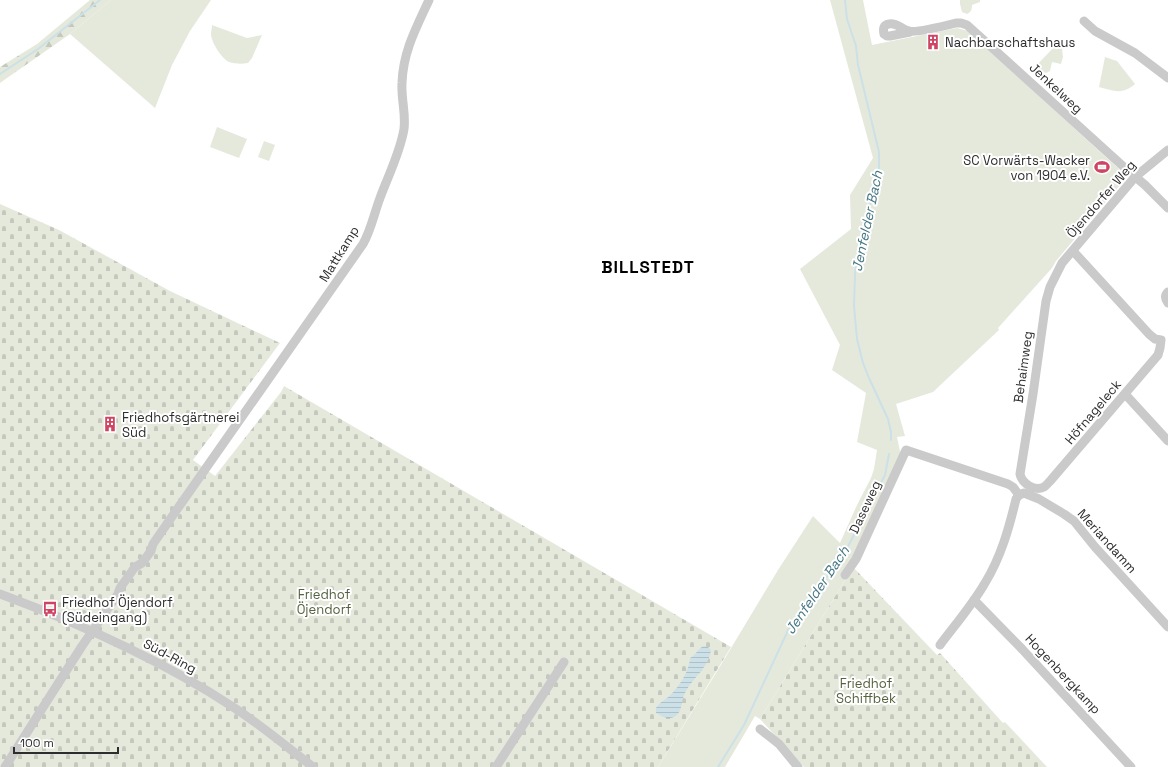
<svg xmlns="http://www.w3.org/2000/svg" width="1168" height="767" font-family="'Space Grotesk',sans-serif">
<defs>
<pattern id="forest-firs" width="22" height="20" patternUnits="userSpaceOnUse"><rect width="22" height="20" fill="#e5e9dc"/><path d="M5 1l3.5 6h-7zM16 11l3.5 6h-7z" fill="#c5c8bd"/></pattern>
<pattern id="cemetery-stones" width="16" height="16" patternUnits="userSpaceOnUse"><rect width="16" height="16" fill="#e5e9dc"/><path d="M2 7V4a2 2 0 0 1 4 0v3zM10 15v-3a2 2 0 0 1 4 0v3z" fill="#c5c8bd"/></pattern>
<pattern id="water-rules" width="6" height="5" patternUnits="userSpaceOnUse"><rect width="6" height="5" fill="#cbe0e7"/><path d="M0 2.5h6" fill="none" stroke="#afc0c6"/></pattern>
</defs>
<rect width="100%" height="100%" fill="#fff"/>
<g fill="#e5e9dc">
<polygon points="111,0 211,0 190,31 172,65 155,108 70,34"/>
<polygon points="830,0 863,0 872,45 957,28 968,31 1120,170 1120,185 1056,261 1052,268 998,328 999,330 933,392 896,404 905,436 897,437 901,456 853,567 760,719 755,716 725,767 658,767 716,673 778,570 813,516 840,543 857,505 871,478 874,469 877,450 857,442 866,393 832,370 840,345 800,269 851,229 850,195 873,158"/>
<path d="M 960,0 L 980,0 L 980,2 L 972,5 C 972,10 971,12 967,14 L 962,12 L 960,4 Z"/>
<path d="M 212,25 L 247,38 L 262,35 L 252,58 L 248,63 C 242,64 235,64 229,62 C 222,59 211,42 211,34 C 211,31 212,28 212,25 Z"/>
<path d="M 1063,39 L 1068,45 L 1062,49 L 1063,57 L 1061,64 L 1052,62 L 1050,71 L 1046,73 L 1039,70 L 1037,65 C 1042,59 1048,54 1053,48 C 1057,44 1058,41 1063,39 Z"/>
<path d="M 1105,57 L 1117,61 L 1135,84 C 1123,95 1113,91 1099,87 Z"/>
<polygon points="217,127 247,139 239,158 210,147"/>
<polygon points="264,141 275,145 269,161 258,157"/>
</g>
<polygon fill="url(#forest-firs)" points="90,0 111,0 70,34 0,83 0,67 37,44"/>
<g fill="url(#cemetery-stones)">
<polygon points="0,204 59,230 170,291 280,343 193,460 215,476 281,392 284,386 731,647 658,767 0,767"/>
<polygon points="853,567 937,655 940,653 1003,723 1005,722 1047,767 804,767 760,719"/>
</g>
<path fill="url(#water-rules)" d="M 704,646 L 708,647 L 711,650 C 708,669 693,677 685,693 C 681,700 683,713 674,717 C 668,720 661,716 656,713 L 656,708 C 660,702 662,702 667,698 C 678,689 689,672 690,658 C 696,655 698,648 704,646 Z"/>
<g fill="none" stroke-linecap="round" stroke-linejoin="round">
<g stroke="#cbe0e7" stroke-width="2">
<polyline points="845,0 847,19 856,46 858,65 879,152 879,171 860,243 855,274 854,306 857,339 863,363 869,378 888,419 891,432 891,440"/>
<polyline points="0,74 38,49 100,0"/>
<polyline points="718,767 744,725 791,624 843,556 885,475 889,454"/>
</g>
<g stroke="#cacaca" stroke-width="9">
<polyline points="1084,21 1095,31 1135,53 1168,78"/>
<path d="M 910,32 L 890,36 L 887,36 L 884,34 C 883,29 883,25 889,24 C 896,22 903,30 909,31 C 915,33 948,25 956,23 L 961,23 L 967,25 L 1125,168 L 1145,185 L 1168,208"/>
<path d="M 1073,251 L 1149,334 L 1155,339 L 1161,340 L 1160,348 L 1158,355 L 1051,480 C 1049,482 1047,485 1044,487 C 1034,492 1022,483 1020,474 L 1033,394 L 1046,301 L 1050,287 L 1062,263 L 1135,177 L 1168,150"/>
<path d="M 1168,292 C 1164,296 1165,299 1168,303"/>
<polyline points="1125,394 1168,441"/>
<polyline points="845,575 856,559 906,450 1008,484 1013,487 1019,495 1024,493 1039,499 1064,514 1074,521 1095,547 1168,627"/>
<path d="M 0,594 C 81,624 160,659 233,707 C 261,725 287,747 313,767"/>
<polyline points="974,600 1022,649 1131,767"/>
<path d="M 940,645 C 955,625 973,604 985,583 C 1001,557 1009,528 1016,499 L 1019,495"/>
<polyline points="760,729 779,744 798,767"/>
<path d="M 5,767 L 82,646 L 118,594 L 120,588 L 135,567 L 142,563 L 151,551 L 153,544 L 171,518 L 363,244 C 371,230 374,214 380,198 C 388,176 400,153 404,129 C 406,113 401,99 402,83 C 403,52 416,28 429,0"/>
<polyline points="496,767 564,662"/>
</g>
</g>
<defs>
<g id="building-bare" transform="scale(1.2)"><path d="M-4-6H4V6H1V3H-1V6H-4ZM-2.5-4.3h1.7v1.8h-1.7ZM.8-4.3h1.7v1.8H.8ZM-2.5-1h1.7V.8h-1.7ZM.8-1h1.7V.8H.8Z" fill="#cf4463" stroke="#fff" stroke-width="2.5" paint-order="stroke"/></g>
<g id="stadium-bare" transform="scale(1.2)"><path d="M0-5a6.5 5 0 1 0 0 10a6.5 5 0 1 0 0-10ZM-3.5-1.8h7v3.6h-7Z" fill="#cf4463" stroke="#fff" stroke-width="2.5" paint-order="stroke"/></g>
<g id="bus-bare" transform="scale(1.2)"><path d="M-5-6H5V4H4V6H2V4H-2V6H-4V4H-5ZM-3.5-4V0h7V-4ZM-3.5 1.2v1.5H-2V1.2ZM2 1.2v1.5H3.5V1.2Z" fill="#cf4463" stroke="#fff" stroke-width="2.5" paint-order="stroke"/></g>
</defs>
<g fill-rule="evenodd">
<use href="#building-bare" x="933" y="42"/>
<use href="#stadium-bare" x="1102" y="167"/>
<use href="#building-bare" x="110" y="424"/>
<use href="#bus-bare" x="50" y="609"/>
</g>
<g text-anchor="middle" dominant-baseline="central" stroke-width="4" stroke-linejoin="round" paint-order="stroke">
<g font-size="13" fill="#2d2d2d" stroke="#fff" text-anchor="start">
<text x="945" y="42">Nachbarschaftshaus</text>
<text x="1090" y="160" text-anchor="end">SC Vorwärts-Wacker<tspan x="1090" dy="15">von 1904 e.V.</tspan></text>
<text x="122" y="417">Friedhofsgärtnerei<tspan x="122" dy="15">Süd</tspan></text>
<text x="62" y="602">Friedhof Öjendorf<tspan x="62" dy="15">(Südeingang)</tspan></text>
</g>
<g font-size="13" fill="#2d2d2d" stroke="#fff">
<text transform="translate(1056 88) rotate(43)">Jenkelweg</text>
<text transform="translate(1101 199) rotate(-49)">Öjendorfer Weg</text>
<text transform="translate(339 254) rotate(-58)">Mattkamp</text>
<text transform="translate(1023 367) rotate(-82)">Behaimweg</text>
<text transform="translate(1093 412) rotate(-50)">Höfnageleck</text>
<text transform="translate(865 507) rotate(-65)">Daseweg</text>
<text transform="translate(1107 541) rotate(48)">Meriandamm</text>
<text transform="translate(170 656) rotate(28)">Süd-Ring</text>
<text transform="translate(1063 674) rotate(47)">Hogenbergkamp</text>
</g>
<g font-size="13" fill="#566340" stroke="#fff">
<text x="324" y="594">Friedhof<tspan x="324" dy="15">Öjendorf</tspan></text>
<text x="866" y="683">Friedhof<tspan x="866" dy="15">Schiffbek</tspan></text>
</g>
<g font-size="14" font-style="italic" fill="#457685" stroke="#fff">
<text transform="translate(867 221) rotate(-78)">Jenfelder Bach</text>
<text transform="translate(817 590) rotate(-56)">Jenfelder Bach</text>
</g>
<g font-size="17" font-weight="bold" letter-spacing="1" fill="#000" stroke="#fff">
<text x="648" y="267">BILLSTEDT</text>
</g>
</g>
<path d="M14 747v6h104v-6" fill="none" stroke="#2d2d2d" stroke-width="2"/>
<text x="20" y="747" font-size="12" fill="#2d2d2d" stroke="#ffffff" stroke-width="3" paint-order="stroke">100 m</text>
</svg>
